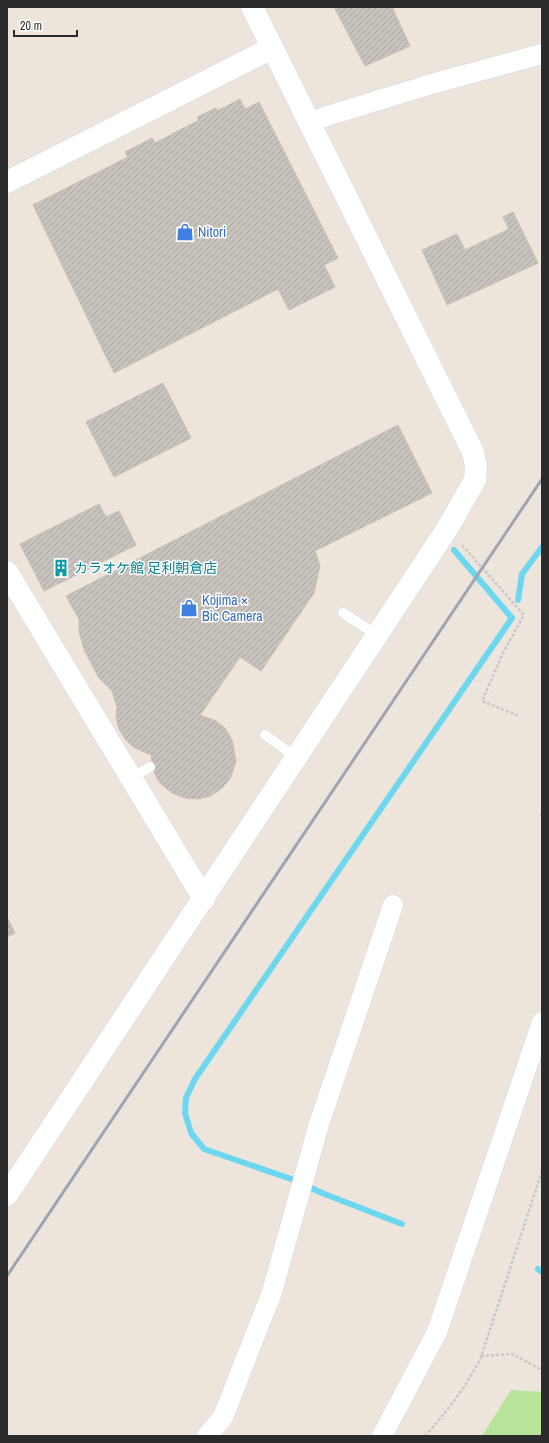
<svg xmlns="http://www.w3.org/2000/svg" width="549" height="1443" font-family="'Archivo Narrow','Noto Sans JP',sans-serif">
<defs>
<pattern id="building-hatch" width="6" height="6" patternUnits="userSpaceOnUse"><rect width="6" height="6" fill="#c8c2bc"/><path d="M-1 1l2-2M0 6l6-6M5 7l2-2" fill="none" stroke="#aca7a2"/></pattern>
</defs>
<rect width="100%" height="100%" fill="#ede5dc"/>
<polygon fill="#b7e498" points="511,1390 542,1392 542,1436 482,1436"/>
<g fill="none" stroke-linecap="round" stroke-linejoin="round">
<g stroke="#6ed7f0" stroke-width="6">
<polyline points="518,600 522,574 542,547"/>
<polyline points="402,1224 322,1193 294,1180 204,1149 191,1133 185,1113 186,1098 195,1079 512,618 454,550"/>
<polyline points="538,1269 542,1272"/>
</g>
</g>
<g fill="url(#building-hatch)" stroke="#c8c0b6">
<polygon points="334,7 392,7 410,46 365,66"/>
<polygon points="240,99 245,109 259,102 338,258 324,265 335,287 289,310 278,289 114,373 33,205 128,157 125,152 152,138 155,143 199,120 197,117 216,108 217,111"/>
<polygon points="513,212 538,263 447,305 422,250 457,234 465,250 509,229 503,217"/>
<polygon points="163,383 191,438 114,477 86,422"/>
<polygon points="398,425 432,493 315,551 320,566 314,593 261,671 240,657 200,715 216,721 225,728 232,740 236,761 231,777 223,787 211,796 198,799 185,798 172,793 159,782 154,772 151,755 133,747 125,739 119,729 116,718 117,707 112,691 99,678 84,650 79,631 79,619 66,596"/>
<polygon points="99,504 106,517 119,511 136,545 44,591 20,544"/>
<polygon points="7,917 15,933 7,937"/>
</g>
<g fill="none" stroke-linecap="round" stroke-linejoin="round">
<g stroke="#d2d6e4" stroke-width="11">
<g id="service">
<polyline points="343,613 377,635"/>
<polyline points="265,735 296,757"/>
<polyline points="131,778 150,767"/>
</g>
</g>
<g stroke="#d2d6e4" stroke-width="21">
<g id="minor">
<polyline points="310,123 327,116 435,83 542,54"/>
<polyline points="207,1436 223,1417 272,1292 319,1124 393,905"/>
<polyline points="382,1436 437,1332 542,1022"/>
</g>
</g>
<g stroke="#d2d6e4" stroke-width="23">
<g id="tertiary">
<polyline points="7,182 272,48"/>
<polyline points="7,572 204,899"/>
<polyline points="7,1195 447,529 475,480 476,466 473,452 252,7"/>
</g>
</g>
<g stroke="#c8c8c8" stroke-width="2.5" stroke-dasharray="3 2" stroke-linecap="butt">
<polyline points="462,545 524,615 504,651 482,701 519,716"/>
<polyline points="541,816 542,813"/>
<polyline points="481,1356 512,1354 542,1370"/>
<path d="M 425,1436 C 446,1413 465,1388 480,1360 L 542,1171"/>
</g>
<use href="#service" stroke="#fff" stroke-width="10"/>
<use href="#minor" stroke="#fff" stroke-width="20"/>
<use href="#tertiary" stroke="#fff" stroke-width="22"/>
<polyline stroke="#9fa4b5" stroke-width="3" points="7,1276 542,479"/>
</g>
<defs>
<g id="shop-bare" transform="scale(1.38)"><path d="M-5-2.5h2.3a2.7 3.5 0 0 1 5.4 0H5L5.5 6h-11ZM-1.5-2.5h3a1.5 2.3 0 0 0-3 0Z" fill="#3f7fe0" stroke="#fff" stroke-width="2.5" paint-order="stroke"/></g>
<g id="building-bare" transform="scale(1.38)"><path d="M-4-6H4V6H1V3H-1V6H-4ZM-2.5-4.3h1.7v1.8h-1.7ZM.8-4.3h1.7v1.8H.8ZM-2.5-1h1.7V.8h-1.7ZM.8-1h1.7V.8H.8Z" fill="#0f9aa8" stroke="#fff" stroke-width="2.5" paint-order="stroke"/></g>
</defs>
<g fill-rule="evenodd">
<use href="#shop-bare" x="185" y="232"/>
<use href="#building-bare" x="61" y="568"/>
<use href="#shop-bare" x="189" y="608"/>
</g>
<g text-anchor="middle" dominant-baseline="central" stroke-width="3" stroke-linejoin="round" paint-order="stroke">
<g font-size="14" fill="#366cbe" stroke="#fff" text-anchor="start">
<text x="198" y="232">Nitori</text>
<text x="202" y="600">Kojima ×<tspan x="202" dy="16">Bic Camera</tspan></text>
</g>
<g font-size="14" fill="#0d838f" stroke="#fff" text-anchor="start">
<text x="74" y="568">カラオケ館 足利朝倉店</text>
</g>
</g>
<rect width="549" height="1443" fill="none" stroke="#2b2b2b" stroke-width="16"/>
<path d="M14 30v6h63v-6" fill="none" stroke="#2b2b2b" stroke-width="2"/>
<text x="20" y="30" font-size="12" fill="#2b2b2b" stroke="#ffffff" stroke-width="3" paint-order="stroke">20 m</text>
</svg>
